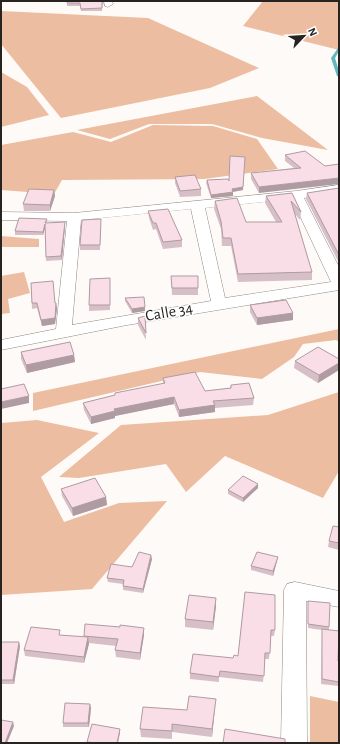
<svg xmlns="http://www.w3.org/2000/svg" width="340" height="744" font-family="'Alegreya Sans',sans-serif">
<rect width="100%" height="100%" fill="#fefaf7"/>
<g fill="#ecbda0">
<polygon points="263,1 339,1 339,50 243,26"/>
<polygon points="1,11 148,18 259,68 210,88 61,118 1,44"/>
<polygon points="1,72 27,87 49,115 1,127"/>
<polygon points="257,96 328,150 262,138 212,124 149,124 110,139 77,130"/>
<polygon points="153,125 213,126 257,139 278,169 204,179 62,180 54,194 1,190 1,145 73,132 111,142"/>
<polygon points="1,236 39,239 39,247 2,247 1,251"/>
<polygon points="24,272 30,293 8,299 10,313 1,314 1,276"/>
<polygon points="339,329 339,342 336,340 303,344 294,357 262,379 200,372 33,411 33,393"/>
<polygon points="339,392 339,471 323,498 225,456 186,492 166,464 79,478 59,477 121,425 268,415"/>
<polygon points="37,420 99,433 41,477 64,522 119,503 167,501 92,589 1,595 1,423"/>
<polygon points="310,696 339,702 339,743 310,743"/>
</g>
<g fill="none" stroke-linecap="round" stroke-linejoin="round">
<polygon fill="#63b7c0" fill-rule="evenodd" points="338,48 339,48 339,51 335,58 339,71 339,77 337,76 331,58"/>
<g stroke="#908781" stroke-width="1">
<g id="street">
<polygon points="104,1 112,1 113,4 108,7 105,6"/>
<path d="M 339,185 L 339,193 L 304,198 L 339,267 L 339,290 L 127,325 L 1,350 L 1,340 L 56,329 L 67,221 L 1,220 L 1,212 L 74,213 L 296,191 ZM 292,199 L 331,282 L 225,298 L 205,208 ZM 191,209 L 211,301 L 72,325 L 81,220 Z"/>
<polygon points="295,582 339,591 339,607 306,601 307,743 281,743 284,590 287,584"/>
</g>
</g>
<use href="#street" fill="#fff" fill-rule="evenodd"/>
</g>
<g fill="#d7bfc7">
<polygon points="67,1 103,1 102,11 81,11 80,6 67,6"/>
<polygon points="285,155 325,166 259,193 251,179 251,173 294,168 285,161"/>
<polygon points="245,157 243,190 233,192 233,196 211,198 206,183 207,180 229,181"/>
<polygon points="175,177 201,189 201,196 180,197 175,183"/>
<polygon points="339,188 339,263 306,199 307,193"/>
<polygon points="54,190 55,196 50,211 24,211 23,204"/>
<polygon points="292,193 301,212 300,220 295,214 312,272 312,280 238,282 231,246 222,246 221,229 214,209 215,201 246,222 276,222 265,203 266,196"/>
<polygon points="148,211 182,240 182,247 163,249 156,229 153,230 149,218"/>
<polygon points="47,219 47,223 65,226 62,260 46,261 45,228 43,235 15,235 15,231"/>
<polygon points="101,224 100,250 80,250 80,245"/>
<polygon points="171,276 198,288 198,295 172,295"/>
<polygon points="31,283 55,303 56,303 57,309 55,324 42,326 37,308 32,309"/>
<polygon points="110,284 110,310 89,311 89,305"/>
<polygon points="125,298 145,311 132,313 125,301"/>
<polygon points="250,305 293,320 257,325 250,312"/>
<polygon points="145,316 146,340 138,325 138,318"/>
<polygon points="21,352 74,355 75,362 27,373 21,359"/>
<polygon points="339,359 339,370 318,383 294,368 295,361"/>
<polygon points="163,378 205,391 230,388 231,385 254,398 253,405 215,408 215,412 179,417 174,404 115,416 115,418 91,424 84,410 83,403 115,395 115,393 163,384"/>
<polygon points="258,488 243,502 228,494 228,490"/>
<polygon points="61,489 106,497 107,505 73,516 62,496"/>
<polygon points="339,526 339,550 328,547 329,541"/>
<polygon points="278,557 277,561 273,576 251,570 251,566"/>
<polygon points="152,559 143,593 123,590 123,584 108,582 107,578"/>
<polygon points="245,592 275,630 274,636 271,636 269,659 265,659 263,682 219,677 219,682 190,679 190,673 233,658 238,656"/>
<polygon points="308,601 329,627 329,630 338,661 339,662 339,686 321,684 322,630 308,628"/>
<polygon points="216,606 213,630 185,627 185,619"/>
<polygon points="120,627 144,628 144,635 140,660 116,657 115,650 116,646 89,643 84,663 25,656 24,650 61,635 84,637 84,636"/>
<polygon points="1,642 20,646 14,684 1,684"/>
<polygon points="215,707 212,737 172,732 172,739 141,737 140,729 187,710"/>
<polygon points="91,708 89,727 63,727 63,723"/>
</g>
<g fill="#af9ba2">
<polygon points="339,178 339,184 259,193 259,187"/>
<polygon points="243,187 243,190 232,192 232,189"/>
<polygon points="54,190 55,196 50,211 50,205"/>
<polygon points="233,192 233,196 211,198 211,195"/>
<polygon points="65,222 65,226 62,260 61,256"/>
<polygon points="45,224 45,228 43,235 43,232"/>
<polygon points="56,303 57,309 55,324 42,326 41,320"/>
<polygon points="145,307 145,311 132,313 132,309"/>
<polygon points="293,313 293,320 257,325 257,318"/>
<polygon points="74,355 75,362 27,373 26,365"/>
<polygon points="339,363 339,370 318,383 319,375"/>
<polygon points="29,396 29,403 1,409 1,402"/>
<polygon points="174,397 174,404 115,416 115,418 91,424 91,417 114,409"/>
<polygon points="215,405 215,412 179,417 179,410"/>
<polygon points="258,484 258,488 243,502 243,498"/>
<polygon points="106,497 107,505 73,516 72,508"/>
<polygon points="151,555 152,559 143,593 143,589"/>
<polygon points="278,557 277,561 273,576 273,571"/>
<polygon points="216,598 216,606 213,630 213,622"/>
<polygon points="144,628 144,635 140,660 140,653"/>
<polygon points="88,637 89,644 84,663 84,657"/>
<polygon points="19,642 20,646 14,684 13,680"/>
<polygon points="216,699 215,707 212,737 212,729"/>
<polygon points="90,704 91,708 89,727 88,723"/>
<polygon points="13,722 14,726 7,743 5,743"/>
<polygon points="120,729 120,733 118,743 117,743"/>
</g>
<g fill="#fadee7" stroke="#af9ba2">
<polygon points="67,1 102,1 102,8 81,9 80,3 67,3"/>
<polygon points="305,151 325,166 339,164 339,178 259,187 251,173 301,168 285,155"/>
<polygon points="230,156 245,157 243,187 232,189 233,192 211,195 207,180 228,179 229,181"/>
<polygon points="195,175 201,189 180,191 175,177"/>
<polygon points="339,188 339,255 307,193"/>
<polygon points="29,189 54,190 50,205 23,204"/>
<polygon points="292,193 301,212 291,201 312,272 238,274 231,238 223,238 221,221 215,201 237,198 246,222 282,222 266,196"/>
<polygon points="168,209 182,240 163,242 156,223 153,223 148,211"/>
<polygon points="19,218 47,219 45,223 65,222 61,256 46,257 45,224 43,232 15,231"/>
<polygon points="101,219 100,245 80,245 82,220"/>
<polygon points="171,276 198,276 198,288 172,288"/>
<polygon points="110,278 110,305 89,305 90,279"/>
<polygon points="53,281 55,303 56,303 55,318 41,320 37,303 32,303 31,283"/>
<polygon points="144,297 145,307 132,309 125,298"/>
<polygon points="286,300 293,313 257,318 250,305"/>
<polygon points="145,316 146,333 138,318"/>
<polygon points="70,342 74,355 26,365 21,352"/>
<polygon points="318,347 339,359 339,363 319,375 295,361"/>
<polygon points="195,372 205,391 231,388 231,385 249,383 254,398 213,401 215,405 179,410 174,397 114,409 115,411 91,417 83,403 115,395 115,393 165,383 163,378"/>
<polygon points="24,384 29,396 1,402 1,389"/>
<polygon points="243,476 258,484 243,498 228,490"/>
<polygon points="95,478 106,497 72,508 61,489"/>
<polygon points="333,526 339,527 339,526 339,543 329,541"/>
<polygon points="139,552 151,555 143,589 123,586 124,580 107,578 111,564 132,567"/>
<polygon points="257,552 278,557 273,571 251,566"/>
<polygon points="245,592 275,595 275,630 271,630 270,653 265,653 264,676 220,671 219,677 190,673 193,654 233,658 234,655 238,656"/>
<polygon points="189,595 216,598 213,622 185,619"/>
<polygon points="308,601 330,603 329,627 308,624"/>
<polygon points="85,624 120,627 120,625 144,628 140,653 115,650 118,639 84,636"/>
<polygon points="31,627 60,630 59,635 88,637 84,657 24,650"/>
<polygon points="322,629 339,631 338,661 339,662 339,682 322,679"/>
<polygon points="1,642 19,642 13,680 1,680"/>
<polygon points="189,696 216,699 212,729 172,724 172,731 140,729 143,707 187,710"/>
<polygon points="65,703 90,704 88,723 63,723"/>
<polygon points="1,720 13,722 5,743 1,743"/>
<polygon points="92,724 120,729 117,743 95,743 87,742"/>
<polygon points="225,729 285,739 285,743 223,743"/>
</g>
<g text-anchor="middle" dominant-baseline="central" stroke-width="3" stroke-linejoin="round" paint-order="stroke">
<g font-size="16" fill="#272321" stroke="#fff">
<text transform="translate(169 312) rotate(-10)">Calle 34</text>
</g>
</g>
<rect width="340" height="744" fill="none" stroke="#272321" stroke-width="4"/>
<g transform="translate(304 36) rotate(65)" stroke="#ffffff" stroke-width="3" paint-order="stroke">
<path d="M0-3L7 15L0 10L-7 15Z" fill="#272321"/>
<text y="-6" font-size="11" font-weight="bold" text-anchor="middle" fill="#272321">N</text>
</g>
</svg>
